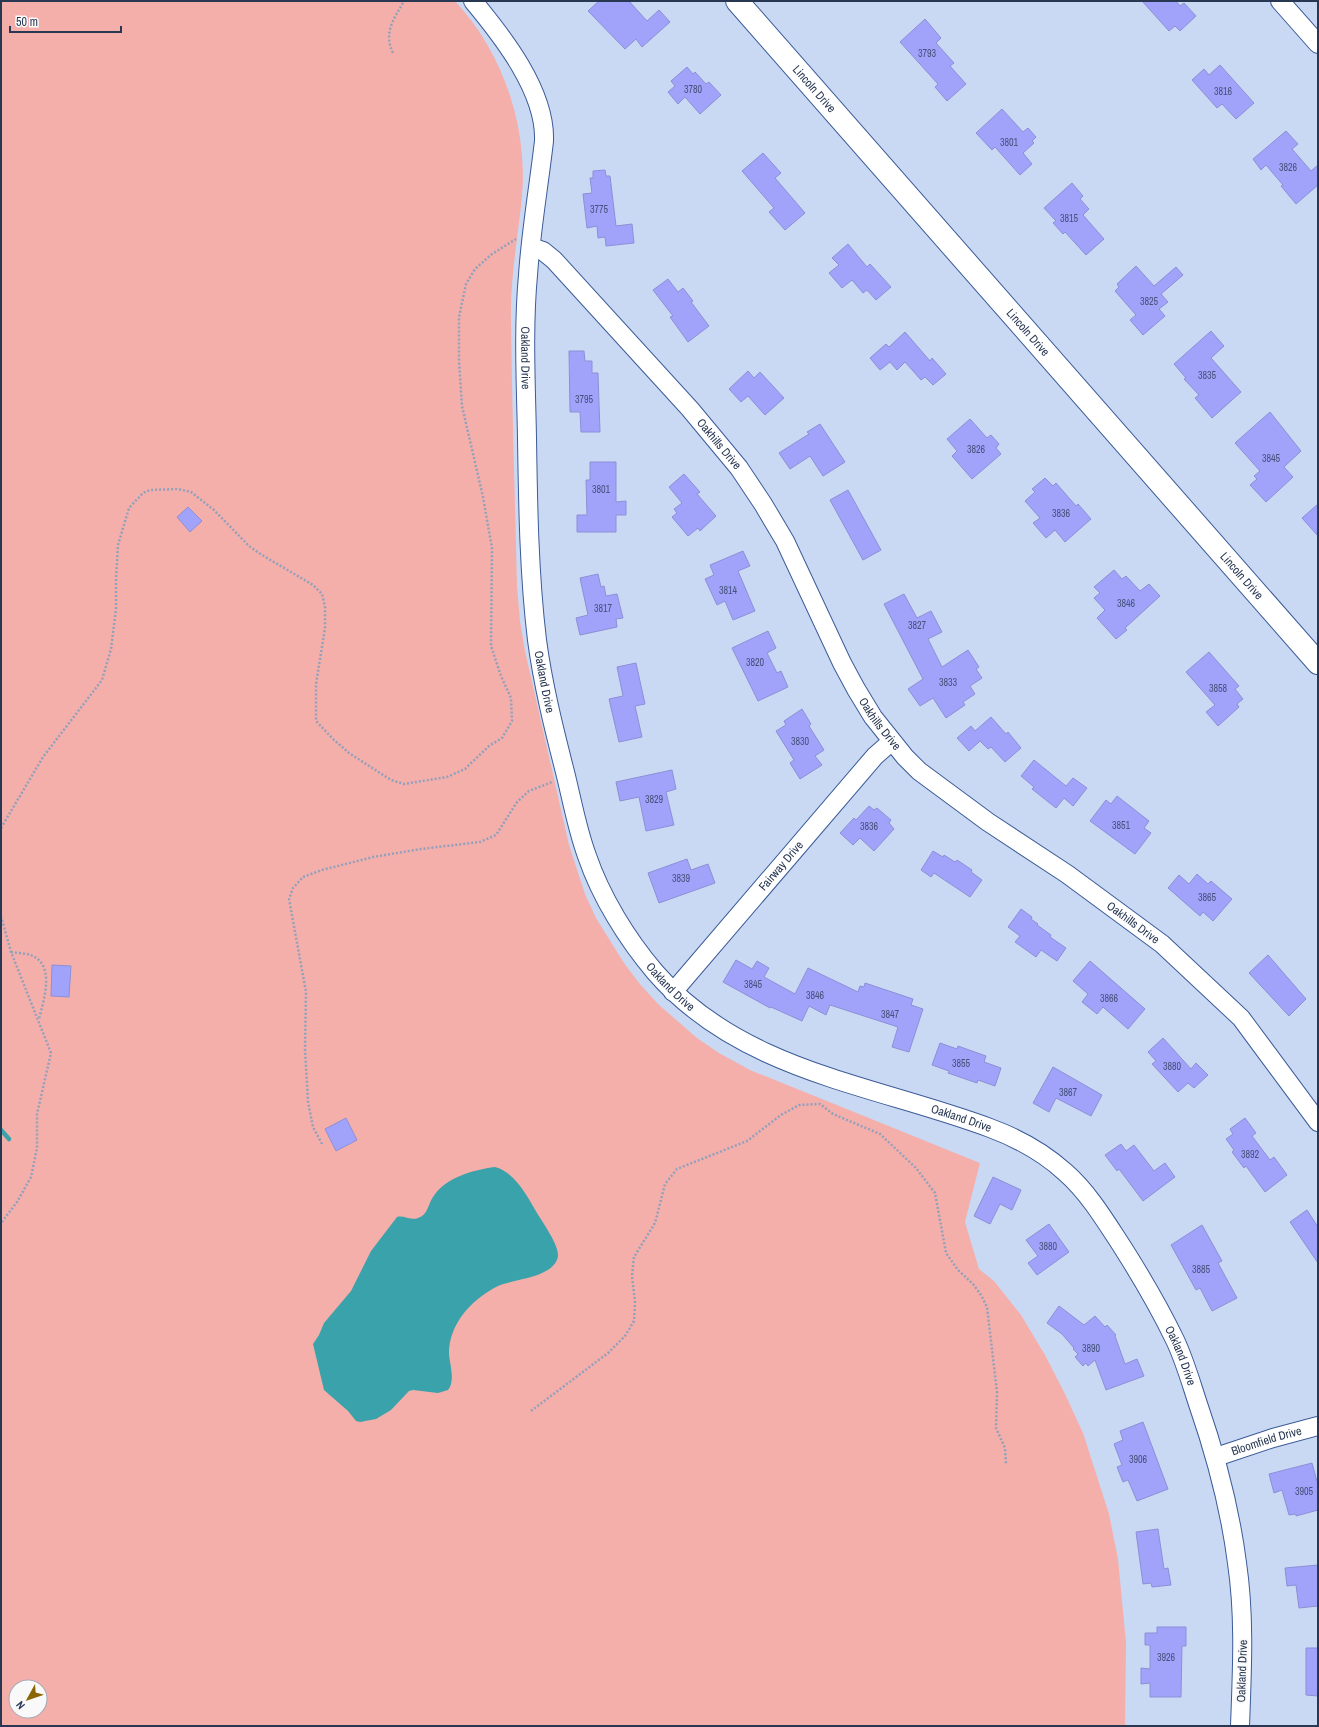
<svg xmlns="http://www.w3.org/2000/svg" width="1319" height="1727" font-family="'Archivo Narrow',sans-serif">
<rect width="100%" height="100%" fill="#c9d9f4"/>
<path fill="#f5afab" fill-rule="evenodd" d="M 1,1 L 455,1 C 503,52 528,127 522,196 C 518,238 510,278 511,320 C 512,408 515,497 517,586 L 520,621 L 525,651 L 569,845 L 585,894 L 596,918 L 624,963 L 639,983 L 658,1004 L 697,1038 L 719,1053 L 750,1070 L 980,1163 L 965,1222 L 979,1269 L 994,1281 L 1021,1315 L 1045,1355 L 1065,1394 L 1083,1433 L 1109,1514 L 1118,1559 L 1126,1643 L 1125,1726 L 1,1726 ZM 16,1687 L 40,1687 L 40,1711 L 16,1711 Z"/>
<path fill="#3aa2aa" d="M 495,1167 C 515,1172 527,1196 537,1213 C 543,1223 559,1245 558,1256 C 555,1278 512,1279 498,1286 C 484,1293 470,1304 461,1317 C 454,1327 449,1340 449,1352 C 449,1363 456,1380 448,1390 L 438,1393 L 413,1390 L 409,1391 L 391,1410 L 376,1419 L 360,1422 L 356,1421 L 348,1411 L 324,1390 L 313,1344 L 319,1335 L 324,1323 L 351,1291 L 371,1251 L 397,1217 C 404,1215 411,1221 418,1218 C 428,1215 428,1204 433,1197 C 446,1177 473,1170 495,1167 Z"/>
<g fill="none" stroke-linecap="round" stroke-linejoin="round">
<polyline stroke="#3aa2aa" stroke-width="4.5" points="1,1130 9,1139"/>
</g>
<g fill="#a1a3fb" stroke="#8d8fd6">
<polygon points="599,1 629,1 647,21 659,10 670,22 642,47 636,39 625,49 588,11"/>
<polygon points="1142,1 1176,1 1180,6 1184,3 1196,16 1180,31 1175,26 1169,31"/>
<polygon points="925,19 941,38 936,43 954,63 950,66 966,84 947,101 935,87 938,84 900,42"/>
<polygon points="1220,65 1254,103 1236,119 1222,104 1217,108 1192,80 1204,69 1209,75"/>
<polygon points="687,67 693,74 695,72 706,84 709,82 721,95 700,114 685,97 678,104 668,92 675,86 671,81"/>
<polygon points="1002,109 1023,132 1028,128 1036,137 1032,141 1034,143 1023,153 1032,164 1020,175 995,147 992,150 976,133"/>
<polygon points="1286,131 1298,144 1292,149 1311,171 1318,165 1318,185 1296,204 1281,186 1283,185 1266,165 1261,170 1253,159"/>
<polygon points="763,153 781,173 775,178 805,213 785,230 769,212 774,208 742,171"/>
<polygon points="605,170 606,176 610,176 616,226 632,224 634,243 606,246 605,237 598,238 597,226 587,228 583,194 592,193 590,178 593,178 593,171"/>
<polygon points="1072,183 1083,196 1080,199 1089,209 1083,215 1104,239 1086,255 1065,232 1063,234 1053,223 1056,221 1044,208"/>
<polygon points="848,244 867,267 870,264 891,287 876,300 867,290 863,293 852,280 842,288 829,273 839,265 832,258"/>
<polygon points="1136,266 1154,286 1176,267 1183,275 1161,294 1168,302 1159,309 1165,316 1143,335 1130,320 1136,315 1115,291 1119,287 1117,284"/>
<polygon points="668,279 678,292 683,288 693,301 691,302 709,326 688,342 670,317 673,316 653,290"/>
<polygon points="1211,331 1224,346 1211,358 1241,392 1212,418 1195,398 1199,395 1184,379 1186,378 1174,364"/>
<polygon points="905,332 930,361 932,358 946,374 933,385 925,377 921,380 905,362 897,370 890,362 880,370 870,358 886,344 889,347"/>
<polygon points="569,351 584,351 585,361 592,361 592,373 598,373 600,432 581,432 580,412 570,412"/>
<polygon points="748,371 754,378 760,372 784,398 765,415 748,396 741,402 729,389"/>
<polygon points="1270,412 1301,451 1284,467 1293,477 1266,502 1250,485 1257,479 1254,476 1260,471 1235,443"/>
<polygon points="970,419 987,438 991,435 999,444 996,448 1001,454 972,479 952,456 957,451 947,439"/>
<polygon points="820,424 845,462 823,476 810,456 790,469 779,453 809,434 807,432"/>
<polygon points="590,462 616,462 616,502 626,501 626,515 616,515 616,532 577,532 577,515 587,515 586,480 590,480"/>
<polygon points="684,474 700,492 697,494 716,516 700,531 698,528 688,536 672,517 677,513 674,509 682,503 669,487"/>
<polygon points="1045,478 1053,486 1056,483 1076,506 1078,504 1091,519 1065,542 1055,530 1046,538 1033,523 1040,518 1025,501 1035,492 1032,489"/>
<polygon points="848,490 881,550 863,560 830,500"/>
<polygon points="1318,504 1318,536 1302,518"/>
<polygon points="188,507 202,521 190,532 177,517"/>
<polygon points="743,551 750,566 738,571 755,611 733,620 725,601 717,605 705,579 714,575 710,565"/>
<polygon points="1114,570 1122,579 1126,576 1140,591 1149,584 1160,596 1125,628 1127,630 1116,639 1097,618 1105,610 1094,598 1100,593 1094,587"/>
<polygon points="598,574 601,587 604,586 606,596 617,594 623,618 616,619 617,627 580,635 576,618 588,615 580,578"/>
<polygon points="904,594 917,618 931,611 942,632 928,639 942,667 968,650 979,667 976,669 982,678 970,686 975,694 963,702 965,705 946,718 933,698 920,706 908,689 923,679 884,604"/>
<polygon points="768,631 776,648 767,653 777,673 781,671 788,687 758,701 732,648"/>
<polygon points="1209,652 1239,686 1235,689 1243,699 1237,704 1239,707 1218,726 1206,712 1215,705 1186,672"/>
<polygon points="636,663 645,704 635,706 642,737 619,742 609,699 623,696 617,667"/>
<polygon points="802,709 811,724 809,726 824,750 815,756 822,765 800,779 790,763 794,760 776,731 786,725 784,721"/>
<polygon points="991,717 1006,734 1008,732 1021,748 1005,762 991,747 988,749 980,741 969,751 957,738 971,726 975,731"/>
<polygon points="1034,760 1066,786 1073,778 1087,788 1073,806 1064,798 1056,808 1032,789 1034,787 1021,776"/>
<polygon points="672,770 676,789 666,792 674,825 646,831 639,797 620,801 616,782"/>
<polygon points="1117,796 1149,821 1144,828 1151,833 1135,854 1090,821 1106,800 1111,804"/>
<polygon points="869,806 874,810 877,808 891,820 889,823 894,829 874,851 860,838 853,845 840,833 854,818 856,820"/>
<polygon points="933,851 943,857 944,855 955,862 957,860 972,870 971,872 982,880 970,897 934,873 931,877 921,870"/>
<polygon points="687,859 691,870 708,864 715,883 659,903 648,873"/>
<polygon points="1197,874 1208,884 1211,881 1232,899 1213,921 1203,912 1200,916 1168,888 1179,875 1189,884"/>
<polygon points="1021,909 1032,917 1031,919 1038,924 1037,925 1051,935 1050,937 1066,948 1057,961 1041,950 1036,957 1015,942 1020,936 1008,927"/>
<polygon points="1268,955 1306,999 1289,1016 1249,973"/>
<polygon points="736,960 752,969 757,961 769,968 764,977 795,994 808,968 858,992 860,986 864,987 865,983 913,999 911,1005 923,1009 909,1052 892,1047 898,1027 830,1005 826,1015 809,1006 802,1021 771,1007 770,1008 723,982"/>
<polygon points="1090,961 1145,1009 1128,1029 1103,1007 1097,1014 1082,1002 1088,994 1073,981"/>
<polygon points="52,965 71,966 69,997 51,996"/>
<polygon points="1163,1038 1191,1069 1196,1063 1208,1075 1194,1088 1188,1083 1178,1092 1152,1064 1156,1061 1148,1052"/>
<polygon points="940,1043 957,1049 958,1046 986,1056 984,1062 1001,1068 995,1086 978,1080 977,1083 948,1073 949,1071 932,1065"/>
<polygon points="1053,1067 1102,1095 1091,1116 1056,1098 1049,1112 1033,1103"/>
<polygon points="346,1118 357,1140 336,1151 325,1129"/>
<polygon points="1245,1118 1256,1133 1252,1136 1270,1160 1274,1157 1287,1175 1265,1192 1246,1166 1244,1168 1232,1152 1234,1150 1226,1139 1233,1134 1230,1129"/>
<polygon points="1121,1144 1126,1151 1134,1145 1154,1171 1165,1163 1175,1177 1143,1201 1119,1169 1117,1171 1105,1155"/>
<polygon points="993,1177 1021,1190 1012,1210 1000,1204 990,1224 974,1216"/>
<polygon points="1307,1210 1318,1227 1318,1263 1290,1222"/>
<polygon points="1049,1224 1069,1252 1037,1275 1028,1263 1038,1256 1026,1240"/>
<polygon points="1202,1225 1222,1261 1218,1263 1237,1298 1212,1311 1200,1288 1196,1290 1171,1245"/>
<polygon points="1059,1306 1084,1325 1095,1316 1105,1327 1107,1325 1116,1335 1115,1336 1125,1364 1137,1359 1144,1376 1106,1390 1095,1360 1088,1366 1086,1363 1083,1366 1075,1357 1078,1354 1073,1349 1074,1348 1062,1334 1047,1323"/>
<polygon points="1143,1422 1168,1489 1137,1501 1128,1480 1123,1482 1117,1467 1122,1465 1114,1444 1123,1440 1120,1431"/>
<polygon points="1312,1463 1318,1485 1318,1510 1296,1516 1296,1514 1289,1515 1282,1490 1274,1493 1269,1474"/>
<polygon points="1158,1529 1164,1569 1168,1568 1171,1585 1152,1587 1151,1583 1143,1584 1136,1532"/>
<polygon points="1318,1565 1318,1606 1299,1608 1296,1585 1287,1586 1285,1568"/>
<polygon points="1157,1627 1186,1627 1186,1646 1182,1646 1181,1697 1150,1697 1150,1683 1141,1684 1141,1668 1150,1669 1150,1645 1145,1645 1145,1633 1157,1633"/>
<polygon points="1306,1648 1318,1648 1318,1696 1306,1695"/>
</g>
<g fill="none" stroke-linecap="round" stroke-linejoin="round">
<g stroke="#3b5b97" stroke-width="20">
<g id="minor">
<path id="s1" d="M 473,1 C 503,37 546,92 544,141 C 539,185 531,230 528,275 C 523,329 526,384 527,438 C 528,505 529,574 537,640 C 543,685 554,729 565,772 C 572,800 577,829 587,856 C 601,897 627,939 655,972 C 740,1071 875,1085 990,1128 C 1017,1138 1044,1153 1065,1172 C 1089,1193 1106,1222 1123,1248 C 1142,1278 1160,1309 1175,1340 C 1185,1361 1191,1383 1198,1404 C 1216,1456 1230,1508 1237,1563 C 1245,1617 1242,1671 1240,1726"/>
<polyline points="1280,1 1318,44"/>
<path id="s2" d="M 531,247 L 543,251 L 554,260 L 690,409 L 739,468 L 763,504 L 785,541 L 842,663 L 856,689 L 873,717 L 905,757 L 919,771 L 988,822 L 1067,874 L 1162,944 L 1241,1018 L 1318,1122"/>
<path id="s3" d="M 673,992 L 875,756 L 891,742"/>
<path id="s4" d="M 1216,1457 L 1273,1438 L 1318,1426"/>
</g>
</g>
<g stroke="#3b5b97" stroke-width="24">
<g id="tertiary">
<path id="s5" d="M 737,1 L 1318,663"/>
</g>
</g>
<g stroke="#91a0bb" stroke-width="2.5" stroke-dasharray="2 2" stroke-linecap="butt">
<path d="M 393,53 C 383,32 394,19 404,1"/>
<polyline points="1,828 43,757 102,680 111,649 116,609 116,579 118,545 129,508 143,493 150,490 178,489 191,492 214,510 249,546 262,555 313,585 322,594 325,607 325,628 316,684 316,721 333,739 349,753 391,780 404,784 447,777 465,769 489,746 502,738 512,721 511,698 501,676 491,646 492,548 483,497 462,406 459,361 459,317 466,284 475,269 492,254 516,239"/>
<polyline points="1,916 11,952 51,1053 37,1114 37,1148 31,1177 17,1202 1,1223"/>
<path d="M 11,952 C 16,953 22,953 27,954 C 57,961 44,999 39,1019"/>
<polyline points="322,1144 313,1127 308,1102 305,1050 306,992 289,899 293,888 303,877 322,870 373,857 421,849 480,842 496,835 517,802 529,791 552,782"/>
<polyline points="531,1411 608,1353 625,1336 634,1321 635,1302 632,1276 634,1257 655,1223 665,1184 677,1169 747,1141 781,1115 799,1105 820,1104 833,1114 880,1134 916,1168 935,1193 946,1253 958,1270 973,1284 981,1295 987,1307 997,1392 996,1428 1005,1448 1006,1464"/>
</g>
<use href="#minor" stroke="#fff" stroke-width="18"/>
<use href="#tertiary" stroke="#fff" stroke-width="22"/>
</g>
<g text-anchor="middle" dominant-baseline="central" stroke-width="4" stroke-linejoin="round" paint-order="stroke">
<g font-size="10" fill="#46527c">
<text x="927" y="53">3793</text>
<text x="693" y="89">3780</text>
<text x="1223" y="91">3816</text>
<text x="1009" y="142">3801</text>
<text x="1288" y="167">3826</text>
<text x="599" y="209">3775</text>
<text x="1069" y="218">3815</text>
<text x="1149" y="301">3825</text>
<text x="1207" y="375">3835</text>
<text x="584" y="399">3795</text>
<text x="976" y="449">3826</text>
<text x="1271" y="458">3845</text>
<text x="601" y="489">3801</text>
<text x="1061" y="513">3836</text>
<text x="728" y="590">3814</text>
<text x="1126" y="603">3846</text>
<text x="603" y="608">3817</text>
<text x="917" y="625">3827</text>
<text x="755" y="662">3820</text>
<text x="948" y="682">3833</text>
<text x="1218" y="688">3858</text>
<text x="800" y="741">3830</text>
<text x="654" y="799">3829</text>
<text x="1121" y="825">3851</text>
<text x="869" y="826">3836</text>
<text x="681" y="878">3839</text>
<text x="1207" y="897">3865</text>
<text x="753" y="984">3845</text>
<text x="815" y="995">3846</text>
<text x="1109" y="998">3866</text>
<text x="890" y="1014">3847</text>
<text x="961" y="1063">3855</text>
<text x="1172" y="1066">3880</text>
<text x="1068" y="1092">3867</text>
<text x="1250" y="1154">3892</text>
<text x="1048" y="1246">3880</text>
<text x="1201" y="1269">3885</text>
<text x="1091" y="1348">3890</text>
<text x="1138" y="1459">3906</text>
<text x="1304" y="1491">3905</text>
<text x="1166" y="1657">3926</text>
</g>
<g font-size="12" fill="#283752" stroke="#f9f9f9">
<text stroke="none"><textPath href="#s5" startOffset="117">Lincoln Drive</textPath></text>
<text stroke="none"><textPath href="#s5" startOffset="441">Lincoln Drive</textPath></text>
<text stroke="none"><textPath href="#s1" startOffset="378">Oakland Drive</textPath></text>
<text stroke="none"><textPath href="#s2" startOffset="274">Oakhills Drive</textPath></text>
<text stroke="none"><textPath href="#s5" startOffset="765">Lincoln Drive</textPath></text>
<text stroke="none"><textPath href="#s1" startOffset="703">Oakland Drive</textPath></text>
<text stroke="none"><textPath href="#s2" startOffset="598">Oakhills Drive</textPath></text>
<text stroke="none"><textPath href="#s3" startOffset="166">Fairway Drive</textPath></text>
<text stroke="none"><textPath href="#s2" startOffset="922">Oakhills Drive</textPath></text>
<text stroke="none"><textPath href="#s1" startOffset="1039">Oakland Drive</textPath></text>
<text stroke="none"><textPath href="#s1" startOffset="1362">Oakland Drive</textPath></text>
<text stroke="none"><textPath href="#s1" startOffset="1698">Oakland Drive</textPath></text>
<text stroke="none"><textPath href="#s4" startOffset="53">Bloomfield Drive</textPath></text>
<text transform="translate(1242 1671) rotate(-88)">Oakland Drive</text>
</g>
</g>
<rect width="1319" height="1727" fill="none" stroke="#283752" stroke-width="4"/>
<g transform="translate(28 1699) rotate(230)"><circle r="19" fill="#f9f9f9" stroke="#a5abb6"/>
<path d="M0-3L7 15L0 10L-7 15Z" fill="#8b6404"/>
<text y="-6" font-size="11" font-weight="bold" text-anchor="middle" fill="#283752">N</text>
</g>
<path d="M10 26v6h111v-6" fill="none" stroke="#283752" stroke-width="2"/>
<text x="16" y="26" font-size="12" fill="#283752" stroke="#f9f9f9" stroke-width="3" paint-order="stroke">50 m</text>
</svg>
